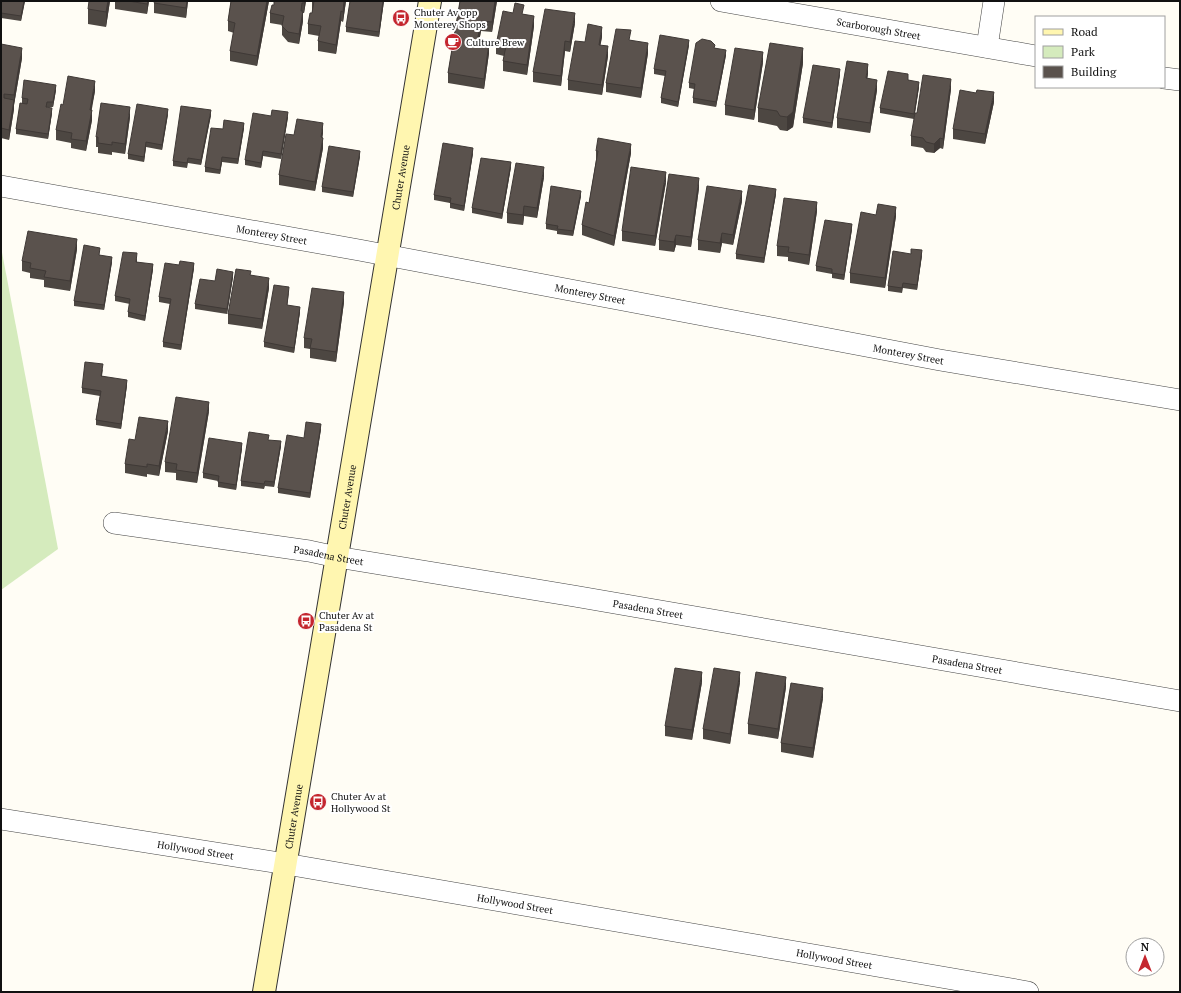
<svg xmlns="http://www.w3.org/2000/svg" width="1181" height="993" font-family="'PT Serif',serif">
<rect width="100%" height="100%" fill="#fffdf5"/>
<polygon fill="#d5ebbd" points="1,247 58,549 1,590"/>
<g fill="none" stroke-linecap="round" stroke-linejoin="round">
<g stroke="#444" stroke-width="22">
<g id="minor">
<path id="s1" d="M 721,1 L 1036,56"/>
<polyline points="987,47 994,1"/>
<polyline points="1164,78 1180,80"/>
<path id="s2" d="M 1,186 L 359,250 L 940,360 L 1180,400"/>
<path id="s3" d="M 114,523 L 309,551 L 337,557 L 574,596 L 1180,701"/>
<path id="s4" d="M 1,819 L 286,864 L 1028,992"/>
</g>
</g>
<g stroke="#333" stroke-width="24">
<g id="secondary">
<path id="s5" d="M 264,992 L 430,1"/>
</g>
</g>
<use href="#minor" stroke="#fff" stroke-width="21"/>
<use href="#secondary" stroke="#fff6b0" stroke-width="22"/>
</g>
<g fill="#4d4742">
<polygon points="1,1 25,1 21,21 1,18"/>
<polygon points="110,1 106,27 88,24 88,9"/>
<polygon points="115,1 149,1 147,14 115,9"/>
<polygon points="188,1 186,18 154,13 154,3"/>
<polygon points="231,1 269,1 257,66 230,61 230,51 234,33 228,31 228,21"/>
<polygon points="274,1 306,1 304,13 303,13 303,21 299,44 288,42 282,35 282,25 270,23 270,13 274,5"/>
<polygon points="312,1 346,1 343,22 341,21 336,54 318,51 318,41 319,36 308,34 308,24 312,13"/>
<polygon points="384,1 379,37 346,32 346,27"/>
<polygon points="460,1 497,1 492,32 481,31 479,42 489,53 484,89 448,83 448,73"/>
<polygon points="524,14 534,26 527,75 503,71 503,61 504,56 496,54 496,45"/>
<polygon points="575,23 570,52 565,51 561,86 533,82 533,72"/>
<polygon points="602,37 600,45 608,56 602,95 568,90 568,80 585,42"/>
<polygon points="631,40 648,53 641,98 606,92 606,83"/>
<polygon points="1,44 22,58 14,105 14,109 9,140 1,138"/>
<polygon points="689,45 678,107 661,103 661,98 665,76 654,74 654,69"/>
<polygon points="715,48 726,55 716,107 693,103 693,98 694,89 689,88 689,83"/>
<polygon points="763,62 754,120 725,115 725,105"/>
<polygon points="803,63 793,127 787,131 780,130 777,126 758,122 758,108"/>
<polygon points="840,74 832,128 803,123 803,118"/>
<polygon points="868,74 867,78 877,90 870,133 837,128 837,118"/>
<polygon points="908,80 919,87 914,119 880,113 880,108"/>
<polygon points="951,89 943,149 940,148 934,153 926,152 923,148 911,146 911,136 917,113"/>
<polygon points="56,90 53,107 47,107 52,113 48,139 16,134 16,129 22,103 22,98"/>
<polygon points="95,91 91,110 92,120 86,151 71,148 71,143 56,140 56,130 63,105"/>
<polygon points="994,102 985,144 953,139 953,129"/>
<polygon points="168,114 162,150 146,147 144,162 128,159 128,154"/>
<polygon points="211,115 201,165 188,163 187,168 173,166 173,161"/>
<polygon points="271,116 288,117 281,159 263,156 261,168 245,165 245,160"/>
<polygon points="130,117 125,154 112,152 112,155 98,153 98,147 96,147 96,137"/>
<polygon points="244,128 238,164 222,162 220,174 205,172 205,167 223,129"/>
<polygon points="323,133 322,138 323,148 315,191 279,185 279,175 294,135"/>
<polygon points="596,151 631,153 614,246 582,235 582,225 589,203 596,160"/>
<polygon points="473,153 464,211 450,208 450,203 434,200 434,195"/>
<polygon points="360,156 353,197 322,192 322,187"/>
<polygon points="511,167 502,219 472,213 472,208"/>
<polygon points="544,177 537,218 524,216 523,225 507,223 507,213"/>
<polygon points="666,182 655,246 622,241 622,231"/>
<polygon points="699,188 691,247 676,245 674,252 659,250 659,240"/>
<polygon points="776,194 764,263 736,259 736,254"/>
<polygon points="581,196 573,236 557,234 557,231 546,229 546,224"/>
<polygon points="742,201 733,245 722,243 720,253 698,250 698,240"/>
<polygon points="817,211 809,265 788,261 788,257 777,256 777,246"/>
<polygon points="876,215 896,216 885,288 850,283 850,273"/>
<polygon points="852,229 844,280 832,278 832,274 816,271 816,266"/>
<polygon points="77,249 70,291 44,287 44,280 30,278 30,273 22,271 22,261"/>
<polygon points="99,255 112,262 104,310 74,306 74,301"/>
<polygon points="922,255 917,290 903,288 902,293 888,291 888,286"/>
<polygon points="137,258 137,262 153,269 145,321 128,317 128,312 130,304 115,301 115,296"/>
<polygon points="194,268 181,350 163,347 163,342 170,304 159,302 159,297"/>
<polygon points="251,275 269,288 262,329 228,324 228,314"/>
<polygon points="233,277 227,314 195,309 195,304 215,281"/>
<polygon points="289,292 287,306 300,312 294,353 264,347 264,342"/>
<polygon points="344,302 336,362 310,358 310,349 304,348 304,338"/>
<polygon points="103,369 102,376 127,385 121,429 96,425 96,420 100,396 82,393 82,388"/>
<polygon points="209,411 197,483 176,480 176,473 165,472 165,462"/>
<polygon points="321,429 310,498 278,493 278,488 304,438"/>
<polygon points="168,431 159,476 147,474 147,477 125,473 125,464 135,440"/>
<polygon points="269,440 281,446 274,487 265,486 264,489 241,486 241,481"/>
<polygon points="242,448 236,490 218,487 218,481 203,478 203,473"/>
<polygon points="702,682 692,740 665,736 665,726"/>
<polygon points="740,682 730,744 703,739 703,729"/>
<polygon points="786,687 778,739 748,734 748,724"/>
<polygon points="823,698 813,758 781,752 781,743"/>
</g>
<g fill="#3f3936">
<polygon points="24,1 25,1 21,21 21,16"/>
<polygon points="108,1 110,1 106,27 106,12"/>
<polygon points="148,1 149,1 147,14 147,4"/>
<polygon points="187,1 188,1 186,18 186,8"/>
<polygon points="267,1 269,1 257,66 257,56"/>
<polygon points="305,1 306,1 304,13 304,3"/>
<polygon points="344,1 346,1 343,22 343,12"/>
<polygon points="383,1 384,1 379,37 379,32"/>
<polygon points="495,1 497,1 492,32 492,22"/>
<polygon points="303,11 303,21 299,44 299,34"/>
<polygon points="341,11 341,21 336,54 336,45"/>
<polygon points="575,13 575,23 570,52 570,42"/>
<polygon points="534,16 534,26 527,75 527,65"/>
<polygon points="481,21 481,31 477,52 477,42"/>
<polygon points="602,27 602,37 599,54 599,45"/>
<polygon points="689,40 689,45 678,107 678,102"/>
<polygon points="565,41 565,51 561,86 561,76"/>
<polygon points="489,43 489,53 484,89 484,79"/>
<polygon points="648,43 648,53 641,98 641,88"/>
<polygon points="608,46 608,56 602,95 602,85"/>
<polygon points="22,48 22,58 14,105 14,95"/>
<polygon points="803,48 803,63 793,127 787,131 787,117"/>
<polygon points="726,50 726,55 716,107 716,102"/>
<polygon points="763,52 763,62 754,120 754,110"/>
<polygon points="868,64 868,74 866,88 866,78"/>
<polygon points="840,69 840,74 832,128 832,123"/>
<polygon points="951,79 951,89 943,149 943,139"/>
<polygon points="877,80 877,90 870,133 870,123"/>
<polygon points="95,81 95,91 90,120 90,110"/>
<polygon points="919,82 919,87 914,119 914,114"/>
<polygon points="56,85 56,90 53,107 53,102"/>
<polygon points="994,92 994,102 985,144 985,134"/>
<polygon points="14,100 14,109 9,140 9,130"/>
<polygon points="130,107 130,117 125,154 125,144"/>
<polygon points="52,108 52,113 48,139 48,134"/>
<polygon points="168,109 168,114 162,150 162,145"/>
<polygon points="92,110 92,120 86,151 86,141"/>
<polygon points="211,110 211,115 201,165 201,160"/>
<polygon points="288,112 288,117 281,159 281,154"/>
<polygon points="244,123 244,128 238,164 238,159"/>
<polygon points="323,123 323,133 321,147 321,137"/>
<polygon points="323,138 323,148 315,191 315,182"/>
<polygon points="940,138 940,148 934,153 934,144"/>
<polygon points="146,142 146,147 144,162 144,157"/>
<polygon points="631,144 631,153 614,246 614,236"/>
<polygon points="473,148 473,153 464,211 464,206"/>
<polygon points="263,151 263,156 261,168 261,163"/>
<polygon points="360,151 360,156 353,197 353,192"/>
<polygon points="222,157 222,162 220,174 220,170"/>
<polygon points="511,162 511,167 502,219 502,214"/>
<polygon points="544,167 544,177 537,218 537,208"/>
<polygon points="666,172 666,182 655,246 655,236"/>
<polygon points="699,178 699,188 691,247 691,237"/>
<polygon points="776,189 776,194 764,263 764,258"/>
<polygon points="581,191 581,196 573,236 573,231"/>
<polygon points="742,191 742,201 733,245 733,235"/>
<polygon points="817,202 817,211 809,265 809,255"/>
<polygon points="524,206 524,216 523,225 523,215"/>
<polygon points="896,207 896,216 885,288 885,278"/>
<polygon points="852,224 852,229 844,280 844,275"/>
<polygon points="722,233 722,243 720,253 720,243"/>
<polygon points="676,235 676,245 674,252 674,242"/>
<polygon points="77,239 77,249 70,291 70,281"/>
<polygon points="922,250 922,255 917,290 917,285"/>
<polygon points="112,257 112,262 104,310 104,305"/>
<polygon points="194,263 194,268 181,350 181,345"/>
<polygon points="153,264 153,269 145,321 145,316"/>
<polygon points="233,272 233,277 227,314 227,309"/>
<polygon points="269,278 269,288 262,329 262,319"/>
<polygon points="344,292 344,302 336,362 336,352"/>
<polygon points="300,307 300,312 294,353 294,348"/>
<polygon points="127,380 127,385 121,429 121,424"/>
<polygon points="209,402 209,411 197,483 197,473"/>
<polygon points="168,421 168,431 159,476 159,466"/>
<polygon points="321,424 321,429 310,498 310,493"/>
<polygon points="281,441 281,446 274,487 274,482"/>
<polygon points="242,443 242,448 236,490 236,485"/>
<polygon points="702,672 702,682 692,740 692,730"/>
<polygon points="740,672 740,682 730,744 730,734"/>
<polygon points="786,677 786,687 778,739 778,729"/>
<polygon points="823,688 823,698 813,758 813,748"/>
</g>
<g fill="#5a524d" stroke="#3f3936">
<polygon points="1,1 24,1 21,16 1,13"/>
<polygon points="89,1 108,1 106,12 88,9"/>
<polygon points="128,1 148,1 147,4"/>
<polygon points="155,1 187,1 186,8 154,3"/>
<polygon points="231,1 267,1 257,56 230,51 235,23 228,21"/>
<polygon points="274,1 305,1 304,3 302,3 301,11 303,11 299,34 288,32 282,26 284,16 270,13 272,5 274,5"/>
<polygon points="314,1 344,1 343,12 341,11 336,45 318,41 321,26 308,24 310,13 312,13"/>
<polygon points="350,1 383,1 379,32 346,27"/>
<polygon points="460,1 495,1 492,22 481,21 477,42 489,43 484,79 448,73"/>
<polygon points="515,3 524,5 522,14 534,16 527,65 503,61 506,46 496,45 503,11 513,13"/>
<polygon points="545,9 575,13 570,42 565,41 561,76 533,72"/>
<polygon points="588,24 602,27 599,45 608,46 602,85 568,80 575,41 585,42"/>
<polygon points="616,29 631,30 629,40 648,43 641,88 606,83"/>
<polygon points="660,35 689,40 678,102 661,98 666,71 654,69"/>
<polygon points="702,39 711,41 715,45 714,48 726,50 716,102 693,98 695,84 689,83 696,43"/>
<polygon points="770,43 803,48 793,112 787,117 780,116 777,111 758,108"/>
<polygon points="1,44 22,48 14,95 4,94 4,98 14,100 9,130 1,128"/>
<polygon points="735,48 763,52 754,110 725,105"/>
<polygon points="847,61 868,64 866,78 877,80 870,123 837,118"/>
<polygon points="813,65 840,69 832,123 803,118"/>
<polygon points="888,71 908,74 908,80 919,82 914,114 880,108"/>
<polygon points="923,75 951,79 943,139 940,138 934,144 926,142 923,138 911,136 915,113 917,113"/>
<polygon points="68,76 95,81 90,110 92,110 86,141 71,139 72,133 56,130 61,104 63,105"/>
<polygon points="24,80 56,85 53,102 47,102 46,107 52,108 48,134 16,129 20,103 27,104 28,99 22,98"/>
<polygon points="960,90 976,93 977,90 994,92 985,134 953,129"/>
<polygon points="101,103 130,107 125,144 112,142 112,145 98,143 98,137 96,137"/>
<polygon points="137,104 168,109 162,145 146,142 144,157 128,154"/>
<polygon points="181,106 211,110 201,160 188,158 187,163 173,161"/>
<polygon points="272,110 288,112 281,154 263,151 261,163 245,160 253,113 271,116"/>
<polygon points="297,119 323,123 321,137 323,138 315,182 279,175 286,134 294,135"/>
<polygon points="224,120 244,123 238,159 222,157 220,170 205,167 211,128 223,129"/>
<polygon points="598,138 631,144 614,236 582,225 586,202 589,203 598,151 596,151"/>
<polygon points="443,143 473,148 464,206 450,203 451,198 434,195"/>
<polygon points="329,146 360,151 353,192 322,187"/>
<polygon points="481,158 511,162 502,214 472,208"/>
<polygon points="516,163 544,167 537,208 524,206 523,215 507,213"/>
<polygon points="631,167 666,172 655,236 622,231"/>
<polygon points="669,174 699,178 691,237 676,235 674,242 659,240"/>
<polygon points="749,185 776,189 764,258 736,254"/>
<polygon points="551,186 581,191 573,231 557,229 558,226 546,224"/>
<polygon points="707,186 742,191 733,235 722,233 720,243 698,240"/>
<polygon points="784,198 817,202 809,255 788,252 789,247 777,246"/>
<polygon points="878,204 896,207 885,278 850,273 861,212 876,215"/>
<polygon points="825,220 852,224 844,275 832,273 832,269 816,266"/>
<polygon points="28,231 77,239 70,281 44,277 46,271 30,268 31,263 22,261"/>
<polygon points="84,245 100,248 99,255 112,257 104,305 74,301"/>
<polygon points="911,249 922,250 917,285 903,283 902,288 888,286 893,251 911,254"/>
<polygon points="123,252 137,253 136,262 153,264 145,316 128,312 130,299 115,296"/>
<polygon points="180,261 194,263 181,345 163,342 171,299 159,297 165,263 179,265"/>
<polygon points="217,269 233,272 227,309 195,304 200,279 215,281"/>
<polygon points="236,269 251,271 250,275 269,278 262,319 228,314"/>
<polygon points="274,285 289,287 287,305 300,307 294,348 264,342"/>
<polygon points="312,288 344,292 336,352 310,348 312,339 304,338"/>
<polygon points="85,362 103,364 101,376 127,380 121,424 96,420 101,391 82,388"/>
<polygon points="176,397 209,402 197,473 176,470 177,464 165,462"/>
<polygon points="139,417 168,421 159,466 147,464 147,467 125,464 129,439 135,440"/>
<polygon points="306,422 321,424 310,493 278,488 287,435 304,438"/>
<polygon points="249,432 269,435 268,440 281,441 274,482 265,481 264,484 241,481"/>
<polygon points="209,438 242,443 236,485 218,482 219,476 203,473"/>
<polygon points="675,668 702,672 692,730 665,726"/>
<polygon points="714,668 740,672 730,734 703,729"/>
<polygon points="756,672 786,677 778,729 748,724"/>
<polygon points="791,683 823,688 813,748 781,743"/>
</g>
<defs>
<g id="bus-disc" transform="scale(0.9)"><circle r="9.5" fill="#c4262e" stroke="#fff"/><path d="M-5-6H5V4H4V6H2V4H-2V6H-4V4H-5ZM-3.5-4V0h7V-4ZM-3.5 1.2v1.5H-2V1.2ZM2 1.2v1.5H3.5V1.2Z" fill="#fff"/></g>
<g id="cafe-disc" transform="scale(0.9)"><circle r="9.5" fill="#c4262e" stroke="#fff"/><path d="M-5.5-4.5H6V0H3Q3 3.5 0 3.5H-2.5Q-5.5 3.5-5.5 0ZM3-3.2v2h1.7v-2ZM-6 4.5H4V6H-6Z" fill="#fff"/></g>
</defs>
<g fill-rule="evenodd">
<use href="#bus-disc" x="401" y="18"/>
<use href="#cafe-disc" x="453" y="42"/>
<use href="#bus-disc" x="306" y="621"/>
<use href="#bus-disc" x="318" y="802"/>
</g>
<g text-anchor="middle" dominant-baseline="central" stroke-width="4" stroke-linejoin="round" paint-order="stroke">
<g font-size="10" fill="#111" stroke="#fff" text-anchor="start">
<text x="414" y="12">Chuter Av opp<tspan x="414" dy="12">Monterey Shops</tspan></text>
<text x="466" y="42">Culture Brew</text>
<text x="319" y="615">Chuter Av at<tspan x="319" dy="12">Pasadena St</tspan></text>
<text x="331" y="796">Chuter Av at<tspan x="331" dy="12">Hollywood St</tspan></text>
</g>
<g font-size="10" fill="#111" stroke="#fff">
<text stroke="none"><textPath href="#s1" startOffset="160">Scarborough Street</textPath></text>
<text stroke="none"><textPath href="#s5" startOffset="826">Chuter Avenue</textPath></text>
<text stroke="none"><textPath href="#s2" startOffset="275">Monterey Street</textPath></text>
<text stroke="none"><textPath href="#s2" startOffset="599">Monterey Street</textPath></text>
<text stroke="none"><textPath href="#s2" startOffset="923">Monterey Street</textPath></text>
<text stroke="none"><textPath href="#s5" startOffset="502">Chuter Avenue</textPath></text>
<text stroke="none"><textPath href="#s3" startOffset="217">Pasadena Street</textPath></text>
<text stroke="none"><textPath href="#s3" startOffset="541">Pasadena Street</textPath></text>
<text stroke="none"><textPath href="#s3" startOffset="865">Pasadena Street</textPath></text>
<text stroke="none"><textPath href="#s5" startOffset="178">Chuter Avenue</textPath></text>
<text stroke="none"><textPath href="#s4" startOffset="197">Hollywood Street</textPath></text>
<text stroke="none"><textPath href="#s4" startOffset="521">Hollywood Street</textPath></text>
<text stroke="none"><textPath href="#s4" startOffset="845">Hollywood Street</textPath></text>
</g>
</g>
<rect width="1181" height="993" fill="none" stroke="#111111" stroke-width="4"/>
<rect x="1035" y="16" width="130" height="72" fill="#ffffff" stroke="#a0a0a0"/>
<rect x="1043" y="29" width="20" height="6" fill="#fff6b0" stroke="#a0a0a0"/>
<text x="1071" y="36" font-size="12" fill="#111111">Road</text>
<rect x="1043" y="46" width="20" height="12" fill="#d5ebbd" stroke="#a0a0a0"/>
<text x="1071" y="56" font-size="12" fill="#111111">Park</text>
<rect x="1043" y="66" width="20" height="12" fill="#5a524d" stroke="#a0a0a0"/>
<text x="1071" y="76" font-size="12" fill="#111111">Building</text>
<g transform="translate(1145 957)"><circle r="19" fill="#ffffff" stroke="#a0a0a0"/>
<path d="M0-3L7 15L0 10L-7 15Z" fill="#c4262e"/>
<text y="-6" font-size="11" font-weight="bold" text-anchor="middle" fill="#111111">N</text>
</g>
</svg>
